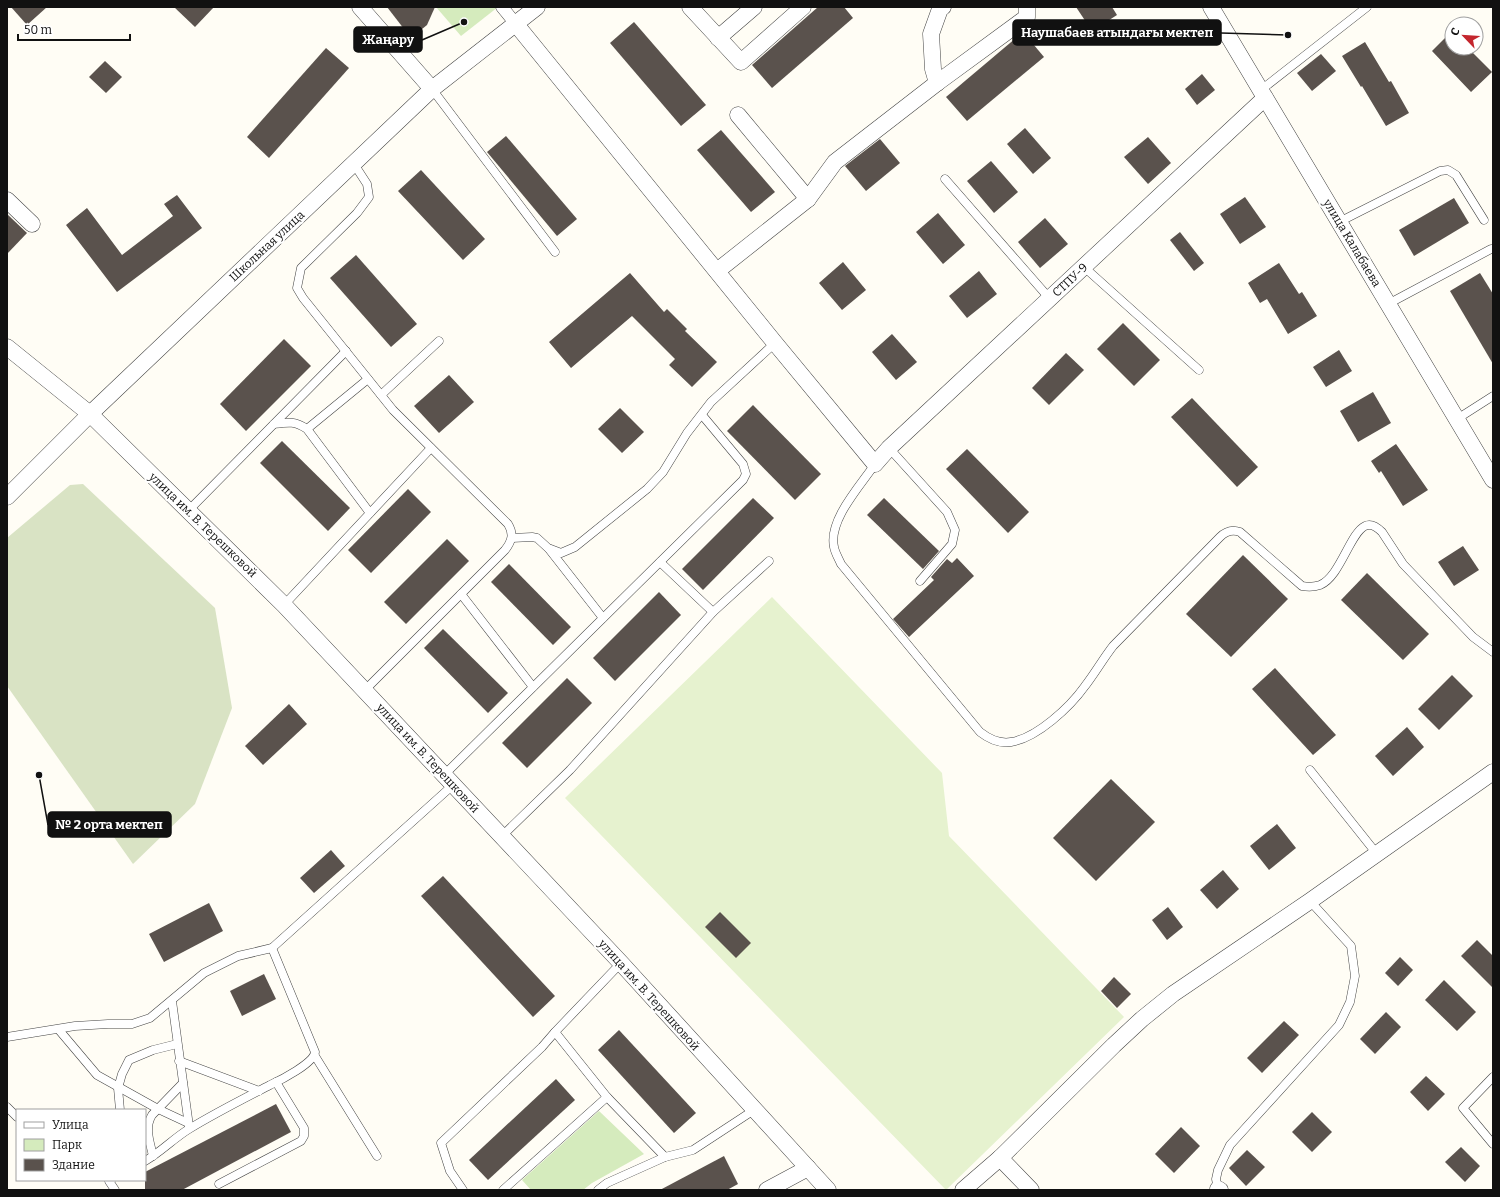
<svg xmlns="http://www.w3.org/2000/svg" width="1500" height="1197" font-family="Bitter,serif">
<rect width="100%" height="100%" fill="#fffdf5"/>
<g fill="#d5ebbd">
<polygon points="436,7 498,7 461,36"/>
<polygon points="599,1111 644,1154 592,1183 583,1190 531,1190 522,1180"/>
</g>
<polygon fill="#d9e3c4" points="83,484 215,608 232,708 195,804 133,864 7,686 7,538 70,485"/>
<polygon fill="#e6f2cf" points="772,597 942,773 949,836 1124,1017 946,1190 565,798"/>
<g fill="#5a524d">
<polygon points="11,7 47,7 27,25"/>
<polygon points="174,7 214,7 195,27"/>
<polygon points="387,7 435,7 427,25 411,38"/>
<polygon points="818,7 844,7 853,18 772,88 752,65"/>
<polygon points="1076,7 1112,7 1117,15 1092,31"/>
<polygon points="634,22 706,105 681,126 610,43"/>
<polygon points="1452,31 1452,48 1468,48 1492,72 1471,92 1432,51"/>
<polygon points="1023,32 1044,57 967,121 946,97"/>
<polygon points="1365,42 1389,82 1391,81 1409,113 1386,126 1362,86 1361,87 1342,56"/>
<polygon points="326,48 349,68 269,158 247,137"/>
<polygon points="1321,54 1336,71 1312,91 1297,73"/>
<polygon points="105,61 122,77 106,93 89,77"/>
<polygon points="1202,74 1215,90 1197,105 1185,89"/>
<polygon points="1025,128 1051,158 1033,174 1007,144"/>
<polygon points="721,130 775,192 751,212 697,150"/>
<polygon points="506,136 577,219 557,236 487,152"/>
<polygon points="1148,137 1171,163 1148,184 1124,157"/>
<polygon points="880,139 900,163 866,191 845,166"/>
<polygon points="991,161 1018,192 994,213 967,181"/>
<polygon points="421,170 485,239 463,260 398,191"/>
<polygon points="177,195 202,228 117,292 66,225 87,208 122,255 173,216 164,204"/>
<polygon points="1245,197 1266,227 1240,244 1220,214"/>
<polygon points="1454,198 1469,223 1414,256 1399,230"/>
<polygon points="938,213 965,245 943,264 916,232"/>
<polygon points="7,214 27,233 7,254"/>
<polygon points="1045,218 1068,244 1040,268 1018,242"/>
<polygon points="1180,232 1204,263 1194,271 1170,240"/>
<polygon points="356,255 417,324 391,347 330,278"/>
<polygon points="843,262 866,290 842,310 819,283"/>
<polygon points="1279,263 1299,294 1302,292 1317,316 1288,334 1267,299 1260,303 1248,283"/>
<polygon points="979,271 997,294 967,318 949,296"/>
<polygon points="630,273 664,312 667,309 687,329 685,331 717,362 692,387 669,365 675,359 632,316 571,368 549,342"/>
<polygon points="1480,273 1493,294 1493,364 1450,291"/>
<polygon points="1123,323 1160,360 1134,386 1097,349"/>
<polygon points="892,334 917,362 896,380 872,352"/>
<polygon points="284,339 311,366 246,431 220,404"/>
<polygon points="1339,350 1352,371 1326,387 1313,367"/>
<polygon points="1066,353 1084,370 1049,405 1032,388"/>
<polygon points="449,375 474,402 439,433 414,406"/>
<polygon points="1373,392 1391,423 1358,442 1340,411"/>
<polygon points="1192,398 1258,467 1237,487 1171,417"/>
<polygon points="753,405 821,474 795,500 727,431"/>
<polygon points="620,408 644,432 622,453 598,429"/>
<polygon points="282,441 350,508 328,531 260,463"/>
<polygon points="1396,444 1428,490 1403,506 1381,471 1379,473 1371,461"/>
<polygon points="967,449 1029,512 1008,533 946,469"/>
<polygon points="408,489 431,512 371,573 348,550"/>
<polygon points="753,498 774,518 703,590 682,569"/>
<polygon points="884,498 939,551 923,569 867,515"/>
<polygon points="447,539 469,561 406,624 384,602"/>
<polygon points="1463,546 1479,570 1454,586 1438,562"/>
<polygon points="1243,555 1288,599 1231,657 1186,614"/>
<polygon points="957,558 974,576 909,637 893,619 934,580 931,577 947,559 952,563"/>
<polygon points="509,564 571,627 553,645 491,582"/>
<polygon points="1367,573 1429,634 1403,660 1341,600"/>
<polygon points="659,592 681,615 615,681 593,658"/>
<polygon points="443,629 508,693 488,713 424,648"/>
<polygon points="1275,668 1336,735 1313,755 1252,689"/>
<polygon points="1452,675 1473,696 1439,730 1418,709"/>
<polygon points="567,678 592,703 527,768 502,743"/>
<polygon points="289,704 307,724 263,765 245,746"/>
<polygon points="1407,727 1424,747 1393,776 1375,756"/>
<polygon points="1111,779 1155,822 1096,881 1053,838"/>
<polygon points="1277,824 1296,848 1269,870 1250,846"/>
<polygon points="331,850 345,866 314,893 300,878"/>
<polygon points="1223,870 1239,889 1217,909 1200,890"/>
<polygon points="443,876 555,996 533,1017 421,896"/>
<polygon points="209,903 223,931 164,962 149,934"/>
<polygon points="1168,907 1183,927 1167,940 1152,920"/>
<polygon points="720,912 751,943 736,958 705,927"/>
<polygon points="1477,940 1493,956 1493,988 1461,956"/>
<polygon points="1400,957 1413,970 1398,986 1385,973"/>
<polygon points="264,974 276,999 242,1016 230,991"/>
<polygon points="1114,977 1131,994 1117,1008 1101,991"/>
<polygon points="1444,980 1476,1012 1457,1031 1425,1000"/>
<polygon points="1386,1012 1401,1027 1375,1054 1360,1039"/>
<polygon points="1284,1021 1299,1035 1262,1073 1247,1058"/>
<polygon points="619,1030 696,1113 674,1133 598,1050"/>
<polygon points="1426,1076 1445,1094 1428,1111 1410,1092"/>
<polygon points="556,1079 575,1100 488,1180 469,1160"/>
<polygon points="276,1104 291,1132 182,1190 145,1190 145,1172"/>
<polygon points="1312,1112 1332,1132 1312,1152 1292,1132"/>
<polygon points="1181,1127 1200,1146 1174,1173 1155,1154"/>
<polygon points="1461,1147 1480,1166 1465,1182 1445,1162"/>
<polygon points="1247,1150 1265,1167 1246,1186 1229,1168"/>
<polygon points="724,1156 738,1184 727,1190 660,1190"/>
</g>
<g fill="none" stroke-linecap="round" stroke-linejoin="round">
<g stroke="#444" stroke-width="9">
<g id="service">
<polyline points="432,89 555,252"/>
<polyline points="1261,90 1367,7"/>
<path d="M 354,164 L 367,184 L 369,197 L 357,213 L 301,268 L 297,288 L 303,298 L 393,410 L 508,524 C 514,534 512,541 505,550 L 365,690"/>
<polyline points="945,179 1050,299"/>
<polyline points="1339,222 1440,171 1448,170 1456,175 1484,220"/>
<polyline points="1084,267 1199,370"/>
<polyline points="1388,304 1491,249 1493,249"/>
<polyline points="381,395 439,341"/>
<polyline points="1457,419 1493,396"/>
<path d="M 274,424 C 289,422 295,421 307,429 L 370,513"/>
<polyline points="307,429 368,379"/>
<polyline points="889,448 947,512 955,530 952,544 920,581"/>
<path d="M 875,464 C 861,485 828,520 834,547 C 835,553 839,559 841,564 L 980,732 C 989,739 999,744 1011,742 C 1037,738 1070,707 1085,686 C 1095,673 1103,659 1113,646 L 1220,537 C 1226,531 1232,529 1240,532 L 1302,586 C 1308,587 1314,587 1320,585 C 1340,577 1350,533 1365,526 C 1371,523 1378,528 1382,532 L 1403,564 L 1473,637 L 1493,652"/>
<polyline points="188,511 346,351"/>
<polyline points="512,538 532,537 537,538 548,548 561,553 575,547 647,489 663,472 687,433 711,402 775,343"/>
<polyline points="549,549 603,618"/>
<polyline points="461,594 533,687"/>
<polyline points="284,605 431,448"/>
<polyline points="713,612 769,561"/>
<polyline points="1310,770 1377,854"/>
<polyline points="444,775 743,480 746,474 743,464 702,415"/>
<polyline points="502,836 570,770 713,612 660,562"/>
<polyline points="172,1001 189,1126"/>
<polyline points="59,1030 97,1075 158,1109 188,1123"/>
<polyline points="555,1032 607,1097"/>
<polyline points="7,1037 75,1026 108,1024 132,1024 150,1018 204,973 238,956 272,948 453,785"/>
<polyline points="315,1056 377,1156"/>
<polyline points="179,1061 259,1091"/>
<polyline points="1493,1077 1463,1108 1493,1144"/>
<polyline points="7,1107 17,1117"/>
<polyline points="120,1110 118,1088 122,1074 129,1060 153,1050 177,1044"/>
<path d="M 153,1156 C 150,1142 144,1128 152,1115 L 183,1083"/>
<polyline points="665,1157 693,1150 754,1110"/>
<path d="M 145,1161 C 161,1152 174,1138 189,1129 C 215,1113 243,1099 270,1085 C 281,1080 314,1063 315,1052 L 272,948"/>
<polyline points="111,1180 109,1181 115,1190"/>
<polyline points="219,1184 301,1141 304,1136 304,1128 276,1082"/>
<polyline points="463,1190 450,1171 441,1143 542,1047 555,1032 621,963"/>
<polyline points="503,1190 607,1097 665,1157 607,1183 598,1190"/>
<polyline points="1216,1190 1218,1189 1216,1179 1218,1170 1230,1145 1339,1025 1350,1002 1355,976 1351,946 1310,901"/>
</g>
</g>
<g stroke="#444" stroke-width="13">
<polyline id="pedestrian" points="502,7 515,23"/>
</g>
<g stroke="#444" stroke-width="17">
<g id="minor">
<polyline points="360,7 432,89"/>
<polyline points="690,7 741,62 803,7"/>
<polyline points="1211,7 1493,480"/>
<polyline points="515,23 775,343 875,464 889,448 1265,98"/>
<polyline points="718,38 754,7"/>
<polyline points="937,83 933,69 931,34 940,9 943,7"/>
<polyline points="738,115 808,199"/>
<polyline points="7,200 32,224"/>
<polyline points="717,271 808,199 835,162 937,83 1027,17 1027,7"/>
<polyline points="7,347 90,414 284,605 621,963 828,1190"/>
<polyline points="7,497 90,414 432,89 537,7"/>
<polyline points="1000,1158 1031,1190"/>
<polyline points="1218,1189 1220,1190"/>
<polyline points="767,1190 808,1168"/>
<polyline points="963,1190 1000,1158 1114,1045 1142,1019 1173,994 1310,901 1493,772"/>
</g>
</g>
<use href="#service" stroke="#fff" stroke-width="8"/>
<use href="#pedestrian" stroke="#fff" stroke-width="12"/>
<use href="#minor" stroke="#fff" stroke-width="16"/>
</g>
<g text-anchor="middle" dominant-baseline="central" stroke-width="4" stroke-linejoin="round" paint-order="stroke">
<g font-size="12" fill="#111" stroke="#fff">
<text transform="translate(1352 243) rotate(59)">улица Калабаева</text>
<text transform="translate(267 246) rotate(-43)">Школьная улица</text>
<text transform="translate(1070 280) rotate(-43)">СТПУ-9</text>
<text transform="translate(203 525) rotate(44)">улица им. В. Терешковой</text>
<text transform="translate(428 758) rotate(47)">улица им. В. Терешковой</text>
<text transform="translate(649 995) rotate(48)">улица им. В. Терешковой</text>
</g>
</g>
<path fill="none" stroke="#111" stroke-width="1.5" d="M1288 35L1221 33M464 22L422 40M39 775L48 825"/>
<g fill="#111" stroke="#fff" stroke-width="1.5">
<circle cx="1288" cy="35" r="4"/>
<circle cx="464" cy="22" r="4"/>
<circle cx="39" cy="775" r="4"/>
</g>
<g fill="#111" stroke="#111" stroke-width="1.5">
<rect x="1013" y="20" width="208" height="25" rx="4"/>
<rect x="354" y="27" width="68" height="25" rx="4"/>
<rect x="48" y="812" width="123" height="25" rx="4"/>
</g>
<g font-size="13" text-anchor="middle" font-weight="bold" fill="#fff">
<text x="1117" y="37">Наушабаев атындағы мектеп</text>
<text x="388" y="44">Жаңару</text>
<text x="109" y="829">№ 2 орта мектеп</text>
</g>
<rect width="1500" height="1197" fill="none" stroke="#111111" stroke-width="16"/>
<rect x="16" y="1109" width="130" height="72" fill="#ffffff" stroke="#a0a0a0"/>
<rect x="24" y="1122" width="20" height="6" fill="#ffffff" stroke="#a0a0a0"/>
<text x="52" y="1129" font-size="12" fill="#111111">Улица</text>
<rect x="24" y="1139" width="20" height="12" fill="#d5ebbd" stroke="#a0a0a0"/>
<text x="52" y="1149" font-size="12" fill="#111111">Парк</text>
<rect x="24" y="1159" width="20" height="12" fill="#5a524d" stroke="#a0a0a0"/>
<text x="52" y="1169" font-size="12" fill="#111111">Здание</text>
<g transform="translate(1464 36) rotate(295)"><circle r="19" fill="#ffffff" stroke="#a0a0a0"/>
<path d="M0-3L7 15L0 10L-7 15Z" fill="#c4262e"/>
<text y="-6" font-size="11" font-weight="bold" text-anchor="middle" fill="#111111">С</text>
</g>
<path d="M18 34v6h112v-6" fill="none" stroke="#111111" stroke-width="2"/>
<text x="24" y="34" font-size="12" fill="#111111" stroke="#ffffff" stroke-width="3" paint-order="stroke">50 m</text>
</svg>
